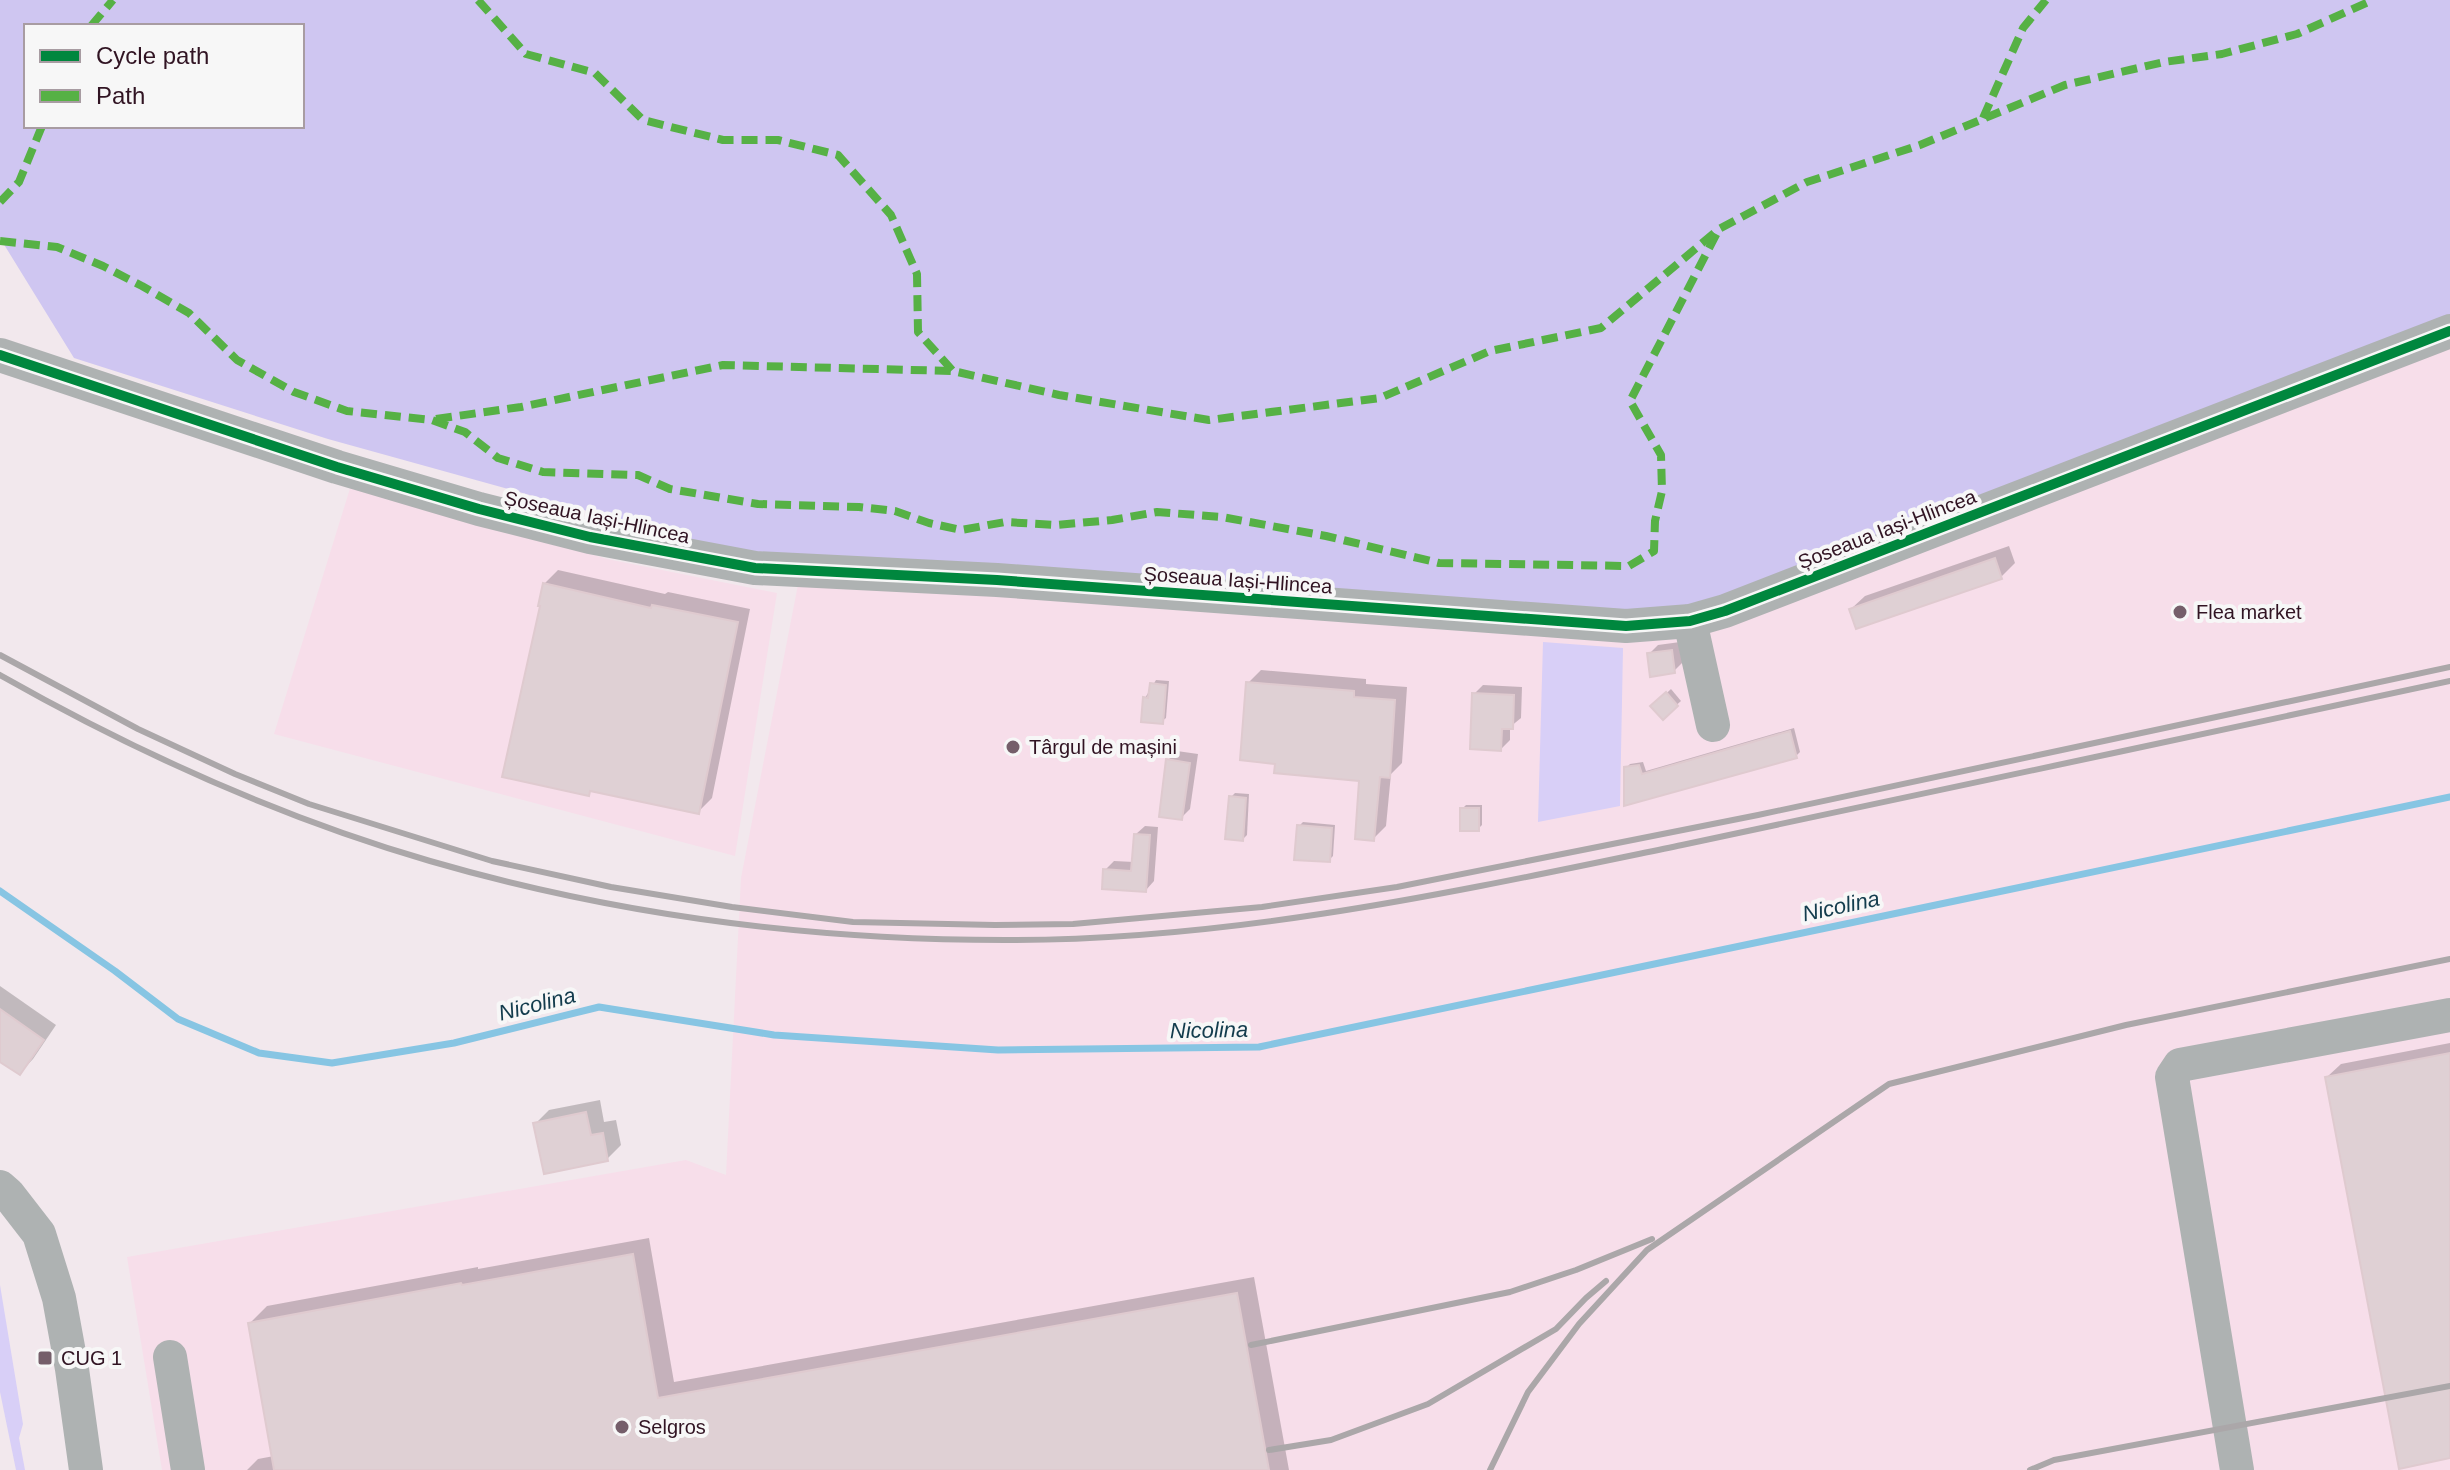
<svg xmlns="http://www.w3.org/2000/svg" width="2450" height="1470" font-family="Arial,sans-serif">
<rect width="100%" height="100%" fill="#f2e8ed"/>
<g fill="#f7deea">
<polygon points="2450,321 2450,1470 162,1470 127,1257 686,1160 726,1175 741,878 802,564"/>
<polygon points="352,482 607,559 777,593 735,856 274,734"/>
</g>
<g fill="#d8cff7">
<polygon points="1543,642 1623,648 1620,806 1538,822"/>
<polygon points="0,1285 23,1424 19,1438 25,1470 16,1470 0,1392"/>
</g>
<path fill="#cfc6f1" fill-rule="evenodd" d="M 0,0 L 2450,0 L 2450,321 L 1679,623 L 757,558 L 328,439 L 74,358 L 0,238 ZM 26,26 L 302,26 L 302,126 L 26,126 Z"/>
<g fill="#0003">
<polygon points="2009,546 2015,563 2001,577 1851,609 1865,596"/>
<polygon points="558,570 665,594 668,592 750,609 712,798 698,812 592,790 588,794 542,604 544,584"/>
<polygon points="1680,642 1683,662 1674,671 1649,654 1658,645"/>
<polygon points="1261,670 1366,679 1366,684 1407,687 1402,763 1391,774 1386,826 1373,839 1362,779 1277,762 1248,683"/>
<polygon points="1156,680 1169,681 1166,718 1162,721 1145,698"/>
<polygon points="1483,685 1522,687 1521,718 1510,727 1510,740 1501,749 1474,694"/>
<polygon points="1671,689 1681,701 1663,717 1653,706"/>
<polygon points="1794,728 1800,752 1796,756 1626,804 1626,768 1630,764 1643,762 1646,771"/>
<polygon points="1177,751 1198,754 1190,809 1181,818 1168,760"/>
<polygon points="1235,793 1249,794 1247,835 1243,839 1231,797"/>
<polygon points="1466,805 1482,805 1482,825 1478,829 1462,809"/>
<polygon points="1303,822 1335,825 1333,856 1329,860 1299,826"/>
<polygon points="1145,826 1158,827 1154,881 1146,890 1105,870 1114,861 1134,862 1136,834"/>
<polygon points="0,986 56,1025 33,1059 20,1073 0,1059"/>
<polygon points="2450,1043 2450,1456 2327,1077 2341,1064"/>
<polygon points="600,1100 604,1122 616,1120 621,1145 607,1159 535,1124 549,1110"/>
<polygon points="649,1238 674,1382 1254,1277 1289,1470 247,1470 258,1459 274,1456 250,1323 267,1306 478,1267 478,1269"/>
</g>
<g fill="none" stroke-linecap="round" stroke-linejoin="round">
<polyline stroke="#87c5e3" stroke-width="7" points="0,891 115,971 178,1019 259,1053 332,1063 454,1043 599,1007 774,1035 998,1050 1259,1047 2450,797"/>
</g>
<g fill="#dfd0d4" stroke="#dfcacf" stroke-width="2">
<polygon points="1995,558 2002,579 1856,629 1849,609"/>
<polygon points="543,583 651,608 652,605 738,622 699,814 590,791 589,796 502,777 540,606 538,606"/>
<polygon points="1672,650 1675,673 1650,677 1647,653"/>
<polygon points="1246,682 1354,691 1354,697 1395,700 1390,778 1380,777 1374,841 1355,839 1359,781 1274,773 1275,764 1240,760"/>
<polygon points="1150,683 1166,685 1163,724 1141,722 1143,697 1148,698"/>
<polygon points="1666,692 1678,706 1663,720 1650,706"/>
<polygon points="1472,693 1514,695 1513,729 1502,729 1501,751 1470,749"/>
<polygon points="1790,731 1797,758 1624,806 1624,767 1639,765 1642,774"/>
<polygon points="1166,759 1190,763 1182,820 1159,817"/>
<polygon points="1229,796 1246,798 1243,841 1225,839"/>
<rect x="1460" y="808" width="19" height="23"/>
<polygon points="1297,825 1332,828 1330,862 1294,860"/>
<polygon points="1134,834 1150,835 1146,892 1102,889 1103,869 1131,871"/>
<polygon points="0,1009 44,1040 20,1075 0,1062"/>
<polygon points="2450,1053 2450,1458 2399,1469 2325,1077"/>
<polygon points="586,1112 591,1135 603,1133 608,1161 544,1174 533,1123"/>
<polygon points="633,1254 658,1398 1237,1293 1269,1470 274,1470 248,1323 461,1283 462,1285"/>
</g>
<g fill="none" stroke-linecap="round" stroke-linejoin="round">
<g stroke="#aeb2b2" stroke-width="34">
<polyline points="0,355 337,467 479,509 590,537 755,568 997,580 1626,626 1690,621 1725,611 2450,331"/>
<polyline points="1690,621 1713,725"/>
<polyline points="0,1187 8,1194 39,1234 59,1298 72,1369 86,1470"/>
<polyline points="170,1357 188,1470"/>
<polyline points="2237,1470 2172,1077 2180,1065 2450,1015"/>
</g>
<g stroke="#aba7a9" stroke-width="6">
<polyline points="0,655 138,729 235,774 309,804 492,861 611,887 732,907 853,922 995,925 1073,924 1262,907 1397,887 1758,815 2450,667"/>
<path d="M 0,675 C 136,752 279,817 430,861 C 616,915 811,940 1005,940 C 1234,941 1459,891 1682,845 C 1938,792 2194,735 2450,681"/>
<polyline points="1251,1345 1510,1292 1576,1270 1652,1239"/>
<polyline points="1269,1450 1331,1440 1428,1404 1556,1329 1586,1298 1606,1281"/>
<polyline points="1490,1470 1528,1392 1579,1324 1647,1250 1889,1084 2126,1025 2450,959"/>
<polyline points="2030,1470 2054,1460 2450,1386"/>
</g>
<g stroke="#56b145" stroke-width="8" stroke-dasharray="16 8" stroke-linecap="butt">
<polyline points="478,0 526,54 595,73 643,120 723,140 778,140 838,155 891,215 917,274 918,332 953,371"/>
<polyline points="91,26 113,0"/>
<polyline points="1983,118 2023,28 2046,0"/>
<polyline points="0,202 19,182 42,126"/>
<polyline points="0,241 57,247 103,266 142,286 189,313 237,360 294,392 347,411 432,420 465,432 498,458 543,472 638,475 670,489 758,504 859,507 895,511 929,523 961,530 1005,522 1056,525 1112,520 1157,512 1222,517 1326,536 1439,563 1629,566 1654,551 1655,521 1662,491 1661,455 1630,401 1719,229"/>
<polyline points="436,419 521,407 723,365 953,371 1059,395 1209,420 1380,398 1490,351 1601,328 1719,229 1807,182 1920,145 2065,85 2164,62 2222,54 2297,34 2373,0"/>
</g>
<g stroke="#f7f7f7" stroke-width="15">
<polyline id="cycleway" points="0,355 337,467 479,509 590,537 755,568 997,580 1626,626 1690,621 1725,611 2450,331"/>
</g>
<use href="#cycleway" stroke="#00873e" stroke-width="10"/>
</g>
<g fill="#755e6a" stroke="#f7f7f7" stroke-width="3">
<circle cx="2180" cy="612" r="8"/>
<circle cx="1013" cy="747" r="8"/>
<rect x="37" y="1350" width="16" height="16" rx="4"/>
<circle cx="622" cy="1427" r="8"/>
</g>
<g text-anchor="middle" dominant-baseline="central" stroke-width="8" stroke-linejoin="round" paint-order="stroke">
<g font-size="20" fill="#311423" stroke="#f7f7f7">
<text transform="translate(597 517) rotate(12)">Șoseaua Iași-Hlincea</text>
<text transform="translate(1887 529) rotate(-21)">Șoseaua Iași-Hlincea</text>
<text transform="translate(1238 580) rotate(4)">Șoseaua Iași-Hlincea</text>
</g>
<g font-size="20" fill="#311423" stroke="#f7f7f7" text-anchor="start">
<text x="2196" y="612">Flea market</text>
<text x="1029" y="747">Târgul de mașini</text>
<text x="61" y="1358">CUG 1</text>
<text x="638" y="1427">Selgros</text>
</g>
<g font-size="22" font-style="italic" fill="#133c4d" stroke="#f7f7f7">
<text transform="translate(1841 906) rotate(-12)">Nicolina</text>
<text transform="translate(537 1004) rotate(-14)">Nicolina</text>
<text transform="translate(1209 1030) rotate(-1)">Nicolina</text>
</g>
</g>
<rect x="24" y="24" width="280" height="104" fill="#f7f7f7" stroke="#a89ca2" stroke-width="2"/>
<rect x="40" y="50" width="40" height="12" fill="#00873e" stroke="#a89ca2" stroke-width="2"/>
<text x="96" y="64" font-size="24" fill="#311423">Cycle path</text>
<rect x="40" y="90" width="40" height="12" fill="#56b145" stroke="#a89ca2" stroke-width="2"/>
<text x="96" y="104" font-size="24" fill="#311423">Path</text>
</svg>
